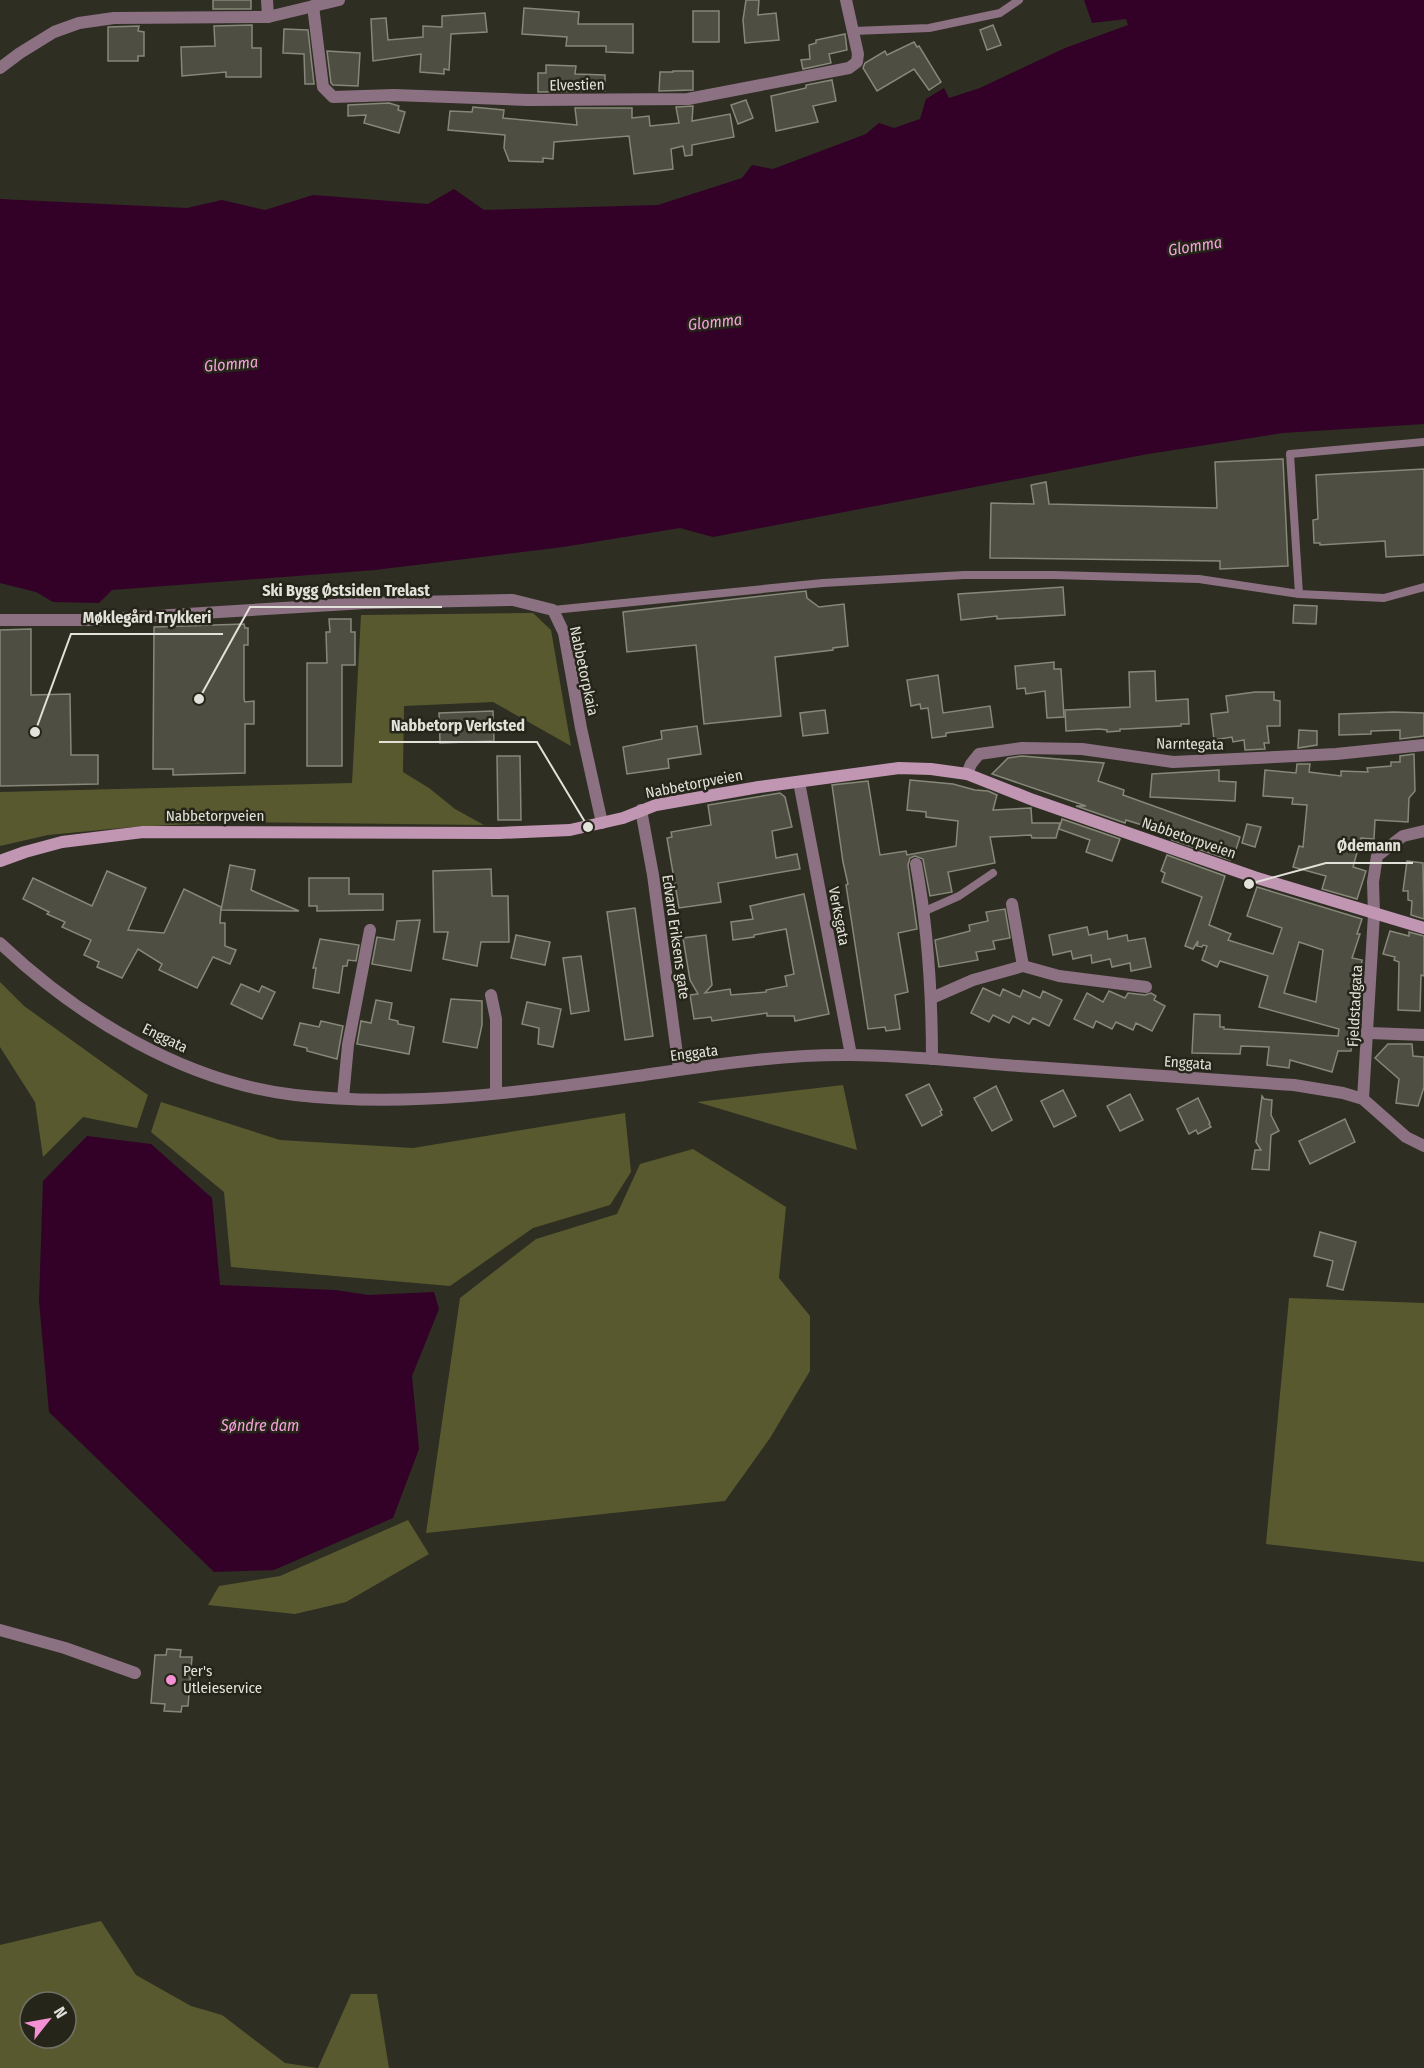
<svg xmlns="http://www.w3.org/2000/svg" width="1424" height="2068" font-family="'Fira Sans Condensed',sans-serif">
<rect width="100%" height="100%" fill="#2e2e23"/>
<g fill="#59592f" fill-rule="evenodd">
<polygon points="533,613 551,630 571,746 493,702 404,706 403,772 429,788 455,809 484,825 234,822 132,827 48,835 0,846 0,792 352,783 361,615"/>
<polygon points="0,982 24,1006 148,1095 137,1128 83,1117 43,1157 35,1102 0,1047"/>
<polygon points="843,1085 857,1150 697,1102"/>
<polygon points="161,1102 280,1140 413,1148 625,1113 631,1172 610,1205 533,1228 450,1286 231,1267 224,1192 151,1132"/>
<polygon points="693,1149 786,1207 779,1278 810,1316 810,1371 770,1438 725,1501 426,1533 460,1298 536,1239 617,1214 640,1164"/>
<polygon points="1289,1298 1424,1303 1424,1562 1266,1544"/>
<polygon points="408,1520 429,1554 346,1602 295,1614 208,1605 219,1586 280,1576"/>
<path d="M 101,1921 L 136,1975 L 191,2006 L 222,2015 L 285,2063 L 318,2068 L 351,1994 L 377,1994 L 389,2068 L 0,2068 L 0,1945 ZM 30,2002 L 66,2002 L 66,2038 L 30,2038 Z"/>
</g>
<g fill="#330127">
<polygon points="1084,0 1424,0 1424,424 1283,433 1148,454 713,537 680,528 563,547 375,570 112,590 99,603 53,602 36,592 0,583 0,199 187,208 222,200 265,210 313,195 428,204 454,189 484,210 658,205 742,178 752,165 773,169 866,134 879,123 894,128 920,119 926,99 944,88 949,98 980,88 1065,48 1128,25 1126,19 1092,23"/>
<polygon points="87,1136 151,1144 212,1198 220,1285 335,1290 369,1295 434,1292 439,1309 412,1376 419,1449 393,1518 274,1570 214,1572 49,1412 39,1301 43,1181"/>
</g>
<g fill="#4e4e42" stroke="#87877a" stroke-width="1.5" fill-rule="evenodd">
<rect x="213" y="0" width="38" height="9"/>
<polygon points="746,0 759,0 758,15 776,13 779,40 745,43 743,20"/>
<polygon points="524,8 579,12 578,24 633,24 633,53 606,52 606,46 566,46 567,37 522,34"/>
<rect x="693" y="11" width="26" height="31"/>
<polygon points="485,13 487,32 451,34 449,70 444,69 444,74 420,72 421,54 373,61 371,19 386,18 388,40 423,37 423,26 442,27 442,16"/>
<polygon points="252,25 252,48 261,48 261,77 226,77 226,72 182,76 181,47 215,46 214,26"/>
<polygon points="993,25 1001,45 987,50 980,30"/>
<polygon points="139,26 138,31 144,32 144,56 138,56 138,61 108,61 108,27"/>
<polygon points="284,29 308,30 314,84 305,84 304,54 283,53"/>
<polygon points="845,34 847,50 829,54 831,63 803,69 801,60 810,59 809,45 816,43 816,40"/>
<polygon points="914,42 917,47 919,46 941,82 929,90 914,69 877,91 863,68 865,63 885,51 887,55"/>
<polygon points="327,51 360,53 358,86 333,85 331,83"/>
<polygon points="546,65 576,66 575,74 605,75 605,91 538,92 538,73 546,73"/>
<polygon points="673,71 693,71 693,90 659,91 660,72 673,72"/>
<polygon points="832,80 836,101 813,106 818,122 776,131 771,96 806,88 806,85"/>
<polygon points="746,100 753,118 738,124 731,105"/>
<polygon points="389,103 399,106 398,110 405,112 399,133 364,123 366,115 348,116 348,105"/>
<polygon points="693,106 692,121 730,114 734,137 692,145 692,155 685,156 683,146 671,149 673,169 634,174 629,136 554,142 553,159 543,158 543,162 509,161 504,148 505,135 448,130 450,111 472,112 473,107 504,110 503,118 577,125 575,108 632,108 632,118 649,116 650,126 679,123 676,107"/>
<polygon points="1283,459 1288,566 1220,569 1220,561 990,558 991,503 1034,504 1031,485 1046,482 1049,504 1217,508 1215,462"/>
<polygon points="1424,469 1424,555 1386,557 1385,541 1320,545 1320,543 1314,543 1313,520 1318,519 1316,475"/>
<polygon points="1063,587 1065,615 997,619 997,616 961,620 958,594"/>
<polygon points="806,591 807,598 819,607 844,604 848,646 833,648 833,650 775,657 781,716 704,724 696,645 627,652 623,612"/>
<polygon points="1294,605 1317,606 1316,624 1293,623"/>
<polygon points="329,619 351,619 351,632 355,632 355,665 342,665 342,766 307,766 307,663 327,663 326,632 330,632"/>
<polygon points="244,624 245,628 248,628 248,645 244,645 244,699 245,702 254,701 254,724 245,724 245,773 173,775 173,769 153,769 154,627"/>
<polygon points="31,629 31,695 70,694 71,755 98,755 98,784 0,786 0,630"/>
<polygon points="1054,662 1054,669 1061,669 1064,717 1047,718 1045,691 1026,694 1025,688 1017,689 1015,666"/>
<polygon points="1155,671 1156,701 1188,699 1189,724 1181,724 1181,726 1125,729 1120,729 1120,731 1107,732 1107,730 1099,729 1066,731 1065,710 1130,707 1129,672"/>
<polygon points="938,675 943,713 990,706 993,727 946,733 946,736 932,738 928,708 921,709 920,704 911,706 907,680"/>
<polygon points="1255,692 1274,692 1274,700 1280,701 1280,726 1267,726 1269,743 1264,743 1265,749 1245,750 1244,740 1233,742 1232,737 1214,740 1211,714 1228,712 1226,696"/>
<polygon points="825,710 828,733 803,736 800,713"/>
<polygon points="493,711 494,741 440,743 439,713"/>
<polygon points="1394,712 1424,713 1424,736 1400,739 1400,730 1371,731 1371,734 1339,735 1339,714"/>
<polygon points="697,726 701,754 668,759 669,768 627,774 623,747 662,739 661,731"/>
<polygon points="1299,730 1317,731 1317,745 1298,748"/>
<polygon points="1414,754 1415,791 1409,798 1408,822 1375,820 1374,839 1361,838 1353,867 1366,871 1357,899 1322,889 1326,876 1293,867 1299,846 1303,847 1307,805 1292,804 1293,798 1263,796 1265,770 1296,773 1297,764 1310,764 1309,772 1341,776 1341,771 1368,772 1367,768 1391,766 1391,762 1400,762 1400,756"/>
<polygon points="497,756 520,756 521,820 498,820"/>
<polygon points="1022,756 1104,763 1098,781 1124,790 1123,795 1240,837 1233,859 1230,860 1172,840 1174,835 1171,834 1126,820 1125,823 1076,806 1086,806 992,774 1008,758"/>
<polygon points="1219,770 1219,781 1236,782 1235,801 1150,797 1152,774"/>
<polygon points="910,780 953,784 975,790 988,791 997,795 993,810 1031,808 1032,823 1060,823 1056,838 1032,838 1031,835 990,837 995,863 948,872 952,892 930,896 923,859 915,856 910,858 908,865 917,929 898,933 908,992 895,995 900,1029 886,1031 885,1027 868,1029 846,885 848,884 843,862 832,785 868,781 880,855 906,851 907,855 956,846 958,821 926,817 926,812 907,810"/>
<polygon points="780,793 785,797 792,827 772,831 776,858 797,854 800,869 718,883 721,902 679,908 667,838 672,837 671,832 711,825 708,805"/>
<polygon points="1062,819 1120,839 1112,861 1086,852 1090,840 1059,829"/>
<polygon points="1247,824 1261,827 1255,847 1242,843"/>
<path d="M 1167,855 L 1225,876 L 1209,925 L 1231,934 L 1228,940 L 1273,954 L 1282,928 L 1247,916 L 1257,887 L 1362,919 L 1357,934 L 1360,934 L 1352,958 L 1362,960 L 1351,1051 L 1338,1051 L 1332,1072 L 1290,1060 L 1289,1068 L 1267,1065 L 1269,1047 L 1241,1046 L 1240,1054 L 1192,1053 L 1194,1014 L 1220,1015 L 1220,1027 L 1224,1027 L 1224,1029 L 1338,1036 L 1339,1029 L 1259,1007 L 1268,976 L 1220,961 L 1217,967 L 1202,960 L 1207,946 L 1203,945 L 1202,947 L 1197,946 L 1198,941 L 1193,949 L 1185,946 L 1202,897 L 1162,882 L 1165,873 L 1161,871 ZM 1299,942 L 1323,950 L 1316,1002 L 1284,993 Z"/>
<polygon points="1407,861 1423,863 1424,919 1411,915 1412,901 1408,900 1408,891 1403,891"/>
<polygon points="230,865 255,870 251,890 299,911 221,910"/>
<polygon points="491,869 492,896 508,896 509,942 481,942 477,966 443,959 448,932 434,932 433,871"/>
<polygon points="107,871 146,888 128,930 164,933 184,889 221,907 220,923 225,923 225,946 236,950 230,964 213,957 197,988 159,970 162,964 138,949 122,978 97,967 99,962 84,955 91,940 62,927 65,922 47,914 49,912 23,899 33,878 92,906"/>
<polygon points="309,878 349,878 349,894 383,894 383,910 317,911 317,906 309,906"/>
<polygon points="804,894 829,1014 795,1021 794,1016 767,1016 767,1013 712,1021 711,1017 694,1019 690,995 698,994 690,980 683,938 706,935 712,985 705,993 730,989 731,995 766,992 766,990 787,986 785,976 794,974 786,929 754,935 754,937 733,940 731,922 753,919 750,906"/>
<polygon points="635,908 653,1036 625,1040 607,912"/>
<polygon points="1005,909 1010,938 993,941 995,949 976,952 978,960 939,967 935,940 970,931 969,925 988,921 986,912"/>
<polygon points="420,920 411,971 372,964 377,937 394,940 397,921"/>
<polygon points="1087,927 1089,935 1107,931 1108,939 1127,935 1128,941 1145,938 1151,967 1131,971 1130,963 1112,967 1110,959 1092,963 1091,955 1073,959 1071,951 1053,955 1049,935"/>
<polygon points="1390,931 1409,936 1409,932 1424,936 1424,976 1421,975 1420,1011 1398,1010 1399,962 1394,960 1395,957 1383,954"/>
<polygon points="516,935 550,942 545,965 511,958"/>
<polygon points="320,939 359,945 356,961 348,960 347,966 343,966 339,993 313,988 316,968 313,968"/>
<polygon points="581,956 589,1011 571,1014 563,958"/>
<polygon points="241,984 259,992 262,986 275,992 262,1019 231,1004"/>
<polygon points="983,988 1000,996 1003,989 1020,997 1023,990 1040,998 1043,991 1062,1000 1049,1026 1033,1018 1029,1024 1013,1016 1009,1023 993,1015 989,1022 971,1013"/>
<polygon points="1109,991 1125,998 1128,993 1145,995 1151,993 1156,996 1154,1000 1165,1006 1152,1031 1136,1023 1133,1030 1116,1022 1112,1029 1096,1021 1093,1028 1074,1019 1087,993 1103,1002"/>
<polygon points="451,999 482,1001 482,1025 477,1048 443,1042"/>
<polygon points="376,1000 392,1003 389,1019 398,1021 398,1024 414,1027 409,1054 357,1044 361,1021 371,1023"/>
<polygon points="527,1002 561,1009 553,1047 538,1044 539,1028 522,1024"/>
<polygon points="321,1021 343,1026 337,1059 307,1051 307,1048 294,1045 300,1023 319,1027"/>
<polygon points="1388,1044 1412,1044 1413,1056 1424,1057 1424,1087 1418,1106 1396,1103 1399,1079 1375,1058"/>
<polygon points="929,1084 942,1110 940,1111 942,1115 922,1126 906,1095"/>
<polygon points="996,1086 1012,1120 992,1131 974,1098"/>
<polygon points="1063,1090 1076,1116 1054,1127 1041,1101"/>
<polygon points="1130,1094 1143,1120 1120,1131 1107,1106"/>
<polygon points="1262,1096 1264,1099 1272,1100 1271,1115 1279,1131 1271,1135 1269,1170 1252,1169 1255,1150 1261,1150 1256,1142"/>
<polygon points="1198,1098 1210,1123 1209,1124 1211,1127 1198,1134 1196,1130 1189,1134 1177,1109"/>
<polygon points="1345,1119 1355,1142 1310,1164 1299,1141"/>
<polygon points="1320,1232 1356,1242 1343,1290 1327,1286 1333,1261 1314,1256"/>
<polygon points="167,1649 181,1650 180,1657 192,1657 188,1706 182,1706 181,1712 164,1711 165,1704 151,1703 155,1655 166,1655"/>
</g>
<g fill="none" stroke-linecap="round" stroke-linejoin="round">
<g stroke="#8c7182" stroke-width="8">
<polyline points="854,31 929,28 1000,13 1019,0"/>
<polyline points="1299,594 1290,454 1424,442"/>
<polyline points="553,610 823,583 964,575 1054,575 1199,579 1299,594 1384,598 1424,587"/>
<polyline points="925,911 959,896 993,873"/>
</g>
<g stroke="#8c7182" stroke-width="12">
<polyline points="267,0 268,17"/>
<polyline points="313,6 323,87 333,97 394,95 528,100 688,99 849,68 857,62 858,54 846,0"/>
<polyline points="0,68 20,53 54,32 79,23 114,18 268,17 339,0"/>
<polyline points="0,620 89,620 365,603 513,600 553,610 564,633 581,728 602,823"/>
<polyline points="967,774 971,764 979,754 1022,748 1082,749 1173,762 1336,754 1424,745"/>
<polyline points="799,782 851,1055"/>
<polyline points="641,810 653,875 679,1069"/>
<path d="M 916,864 C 928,929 932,993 932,1059"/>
<polyline points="1012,904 1023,966"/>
<polyline points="491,995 496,1019 496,1093"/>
<polyline points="932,998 973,980 1023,966 1059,976 1146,987"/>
<polyline points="1369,1033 1424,1035"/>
<polyline points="343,1098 348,1045 370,930"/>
<polyline points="1363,1099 1374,914 1373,882 1377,856 1403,836 1424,831"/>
<polyline points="0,1630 65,1648 135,1673"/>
</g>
<path stroke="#8c7182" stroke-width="12" d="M 0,943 C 79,1018 185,1082 295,1095 C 408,1108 524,1092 637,1076 C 707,1066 779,1054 851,1055 C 907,1055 963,1062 1019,1066 C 1110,1072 1202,1079 1294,1085 L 1343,1093 L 1363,1099 L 1406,1137 L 1424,1146"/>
<polyline stroke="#c196b2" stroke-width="12" points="0,861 25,852 62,842 143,832 499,833 570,830 623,818 656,805 759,787 899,768 931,769 967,774 1033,800 1254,877 1424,928"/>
</g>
<circle fill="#f491d4" stroke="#252519" stroke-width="2" cx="171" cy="1680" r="6"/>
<g text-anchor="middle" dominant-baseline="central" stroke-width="5" stroke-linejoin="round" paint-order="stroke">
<g font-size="15" fill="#e2e2da" stroke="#252519">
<text transform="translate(577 85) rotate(-1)">Elvestien</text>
<text transform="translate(584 671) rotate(78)">Nabbetorpkaia</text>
<text transform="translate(1190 744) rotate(1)">Narntegata</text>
<text transform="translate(694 784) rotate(-11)">Nabbetorpveien</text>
<text x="215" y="816">Nabbetorpveien</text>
<text transform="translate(1189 838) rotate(19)">Nabbetorpveien</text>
<text transform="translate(839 916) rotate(79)">Verksgata</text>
<text transform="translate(676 937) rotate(82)">Edvard Eriksens gate</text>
<text transform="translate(1355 1006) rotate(-87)">Fjeldstadgata</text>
<text transform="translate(165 1038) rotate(26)">Enggata</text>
<text transform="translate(694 1053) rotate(-7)">Enggata</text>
<text transform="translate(1188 1063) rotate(4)">Enggata</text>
</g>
<g font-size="15" fill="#e2e2da" stroke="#252519" text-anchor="start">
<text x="183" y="1671">Per's<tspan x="183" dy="17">Utleieservice</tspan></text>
</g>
<g font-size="16" font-style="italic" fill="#f6a1da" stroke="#252519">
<text transform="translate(1195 246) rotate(-9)">Glomma</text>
<text transform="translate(715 322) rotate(-6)">Glomma</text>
<text transform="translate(231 364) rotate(-5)">Glomma</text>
<text x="260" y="1425">Søndre dam</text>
</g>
</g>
<path fill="none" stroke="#e2e2da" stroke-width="2" d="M199 699L250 607H442M35 732L71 634H223M588 827L537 742H379M1249 884L1326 863H1413"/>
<g fill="#e2e2da" stroke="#252519" stroke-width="2">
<circle cx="199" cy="699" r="6"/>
<circle cx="35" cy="732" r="6"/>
<circle cx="588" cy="827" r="6"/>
<circle cx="1249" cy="884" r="6"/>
</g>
<g font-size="16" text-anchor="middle" font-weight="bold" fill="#e2e2da" stroke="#252519" stroke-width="5" stroke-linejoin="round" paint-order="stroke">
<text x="346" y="596">Ski Bygg Østsiden Trelast</text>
<text x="147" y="623">Møklegård Trykkeri</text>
<text x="458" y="731">Nabbetorp Verksted</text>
<text x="1369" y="851">Ødemann</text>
</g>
<g transform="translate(48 2020) rotate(59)"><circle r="28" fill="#252519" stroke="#717166" stroke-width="1.5"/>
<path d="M0-4.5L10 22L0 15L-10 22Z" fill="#f491d4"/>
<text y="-9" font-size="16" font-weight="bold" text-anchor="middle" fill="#e2e2da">N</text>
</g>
</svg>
